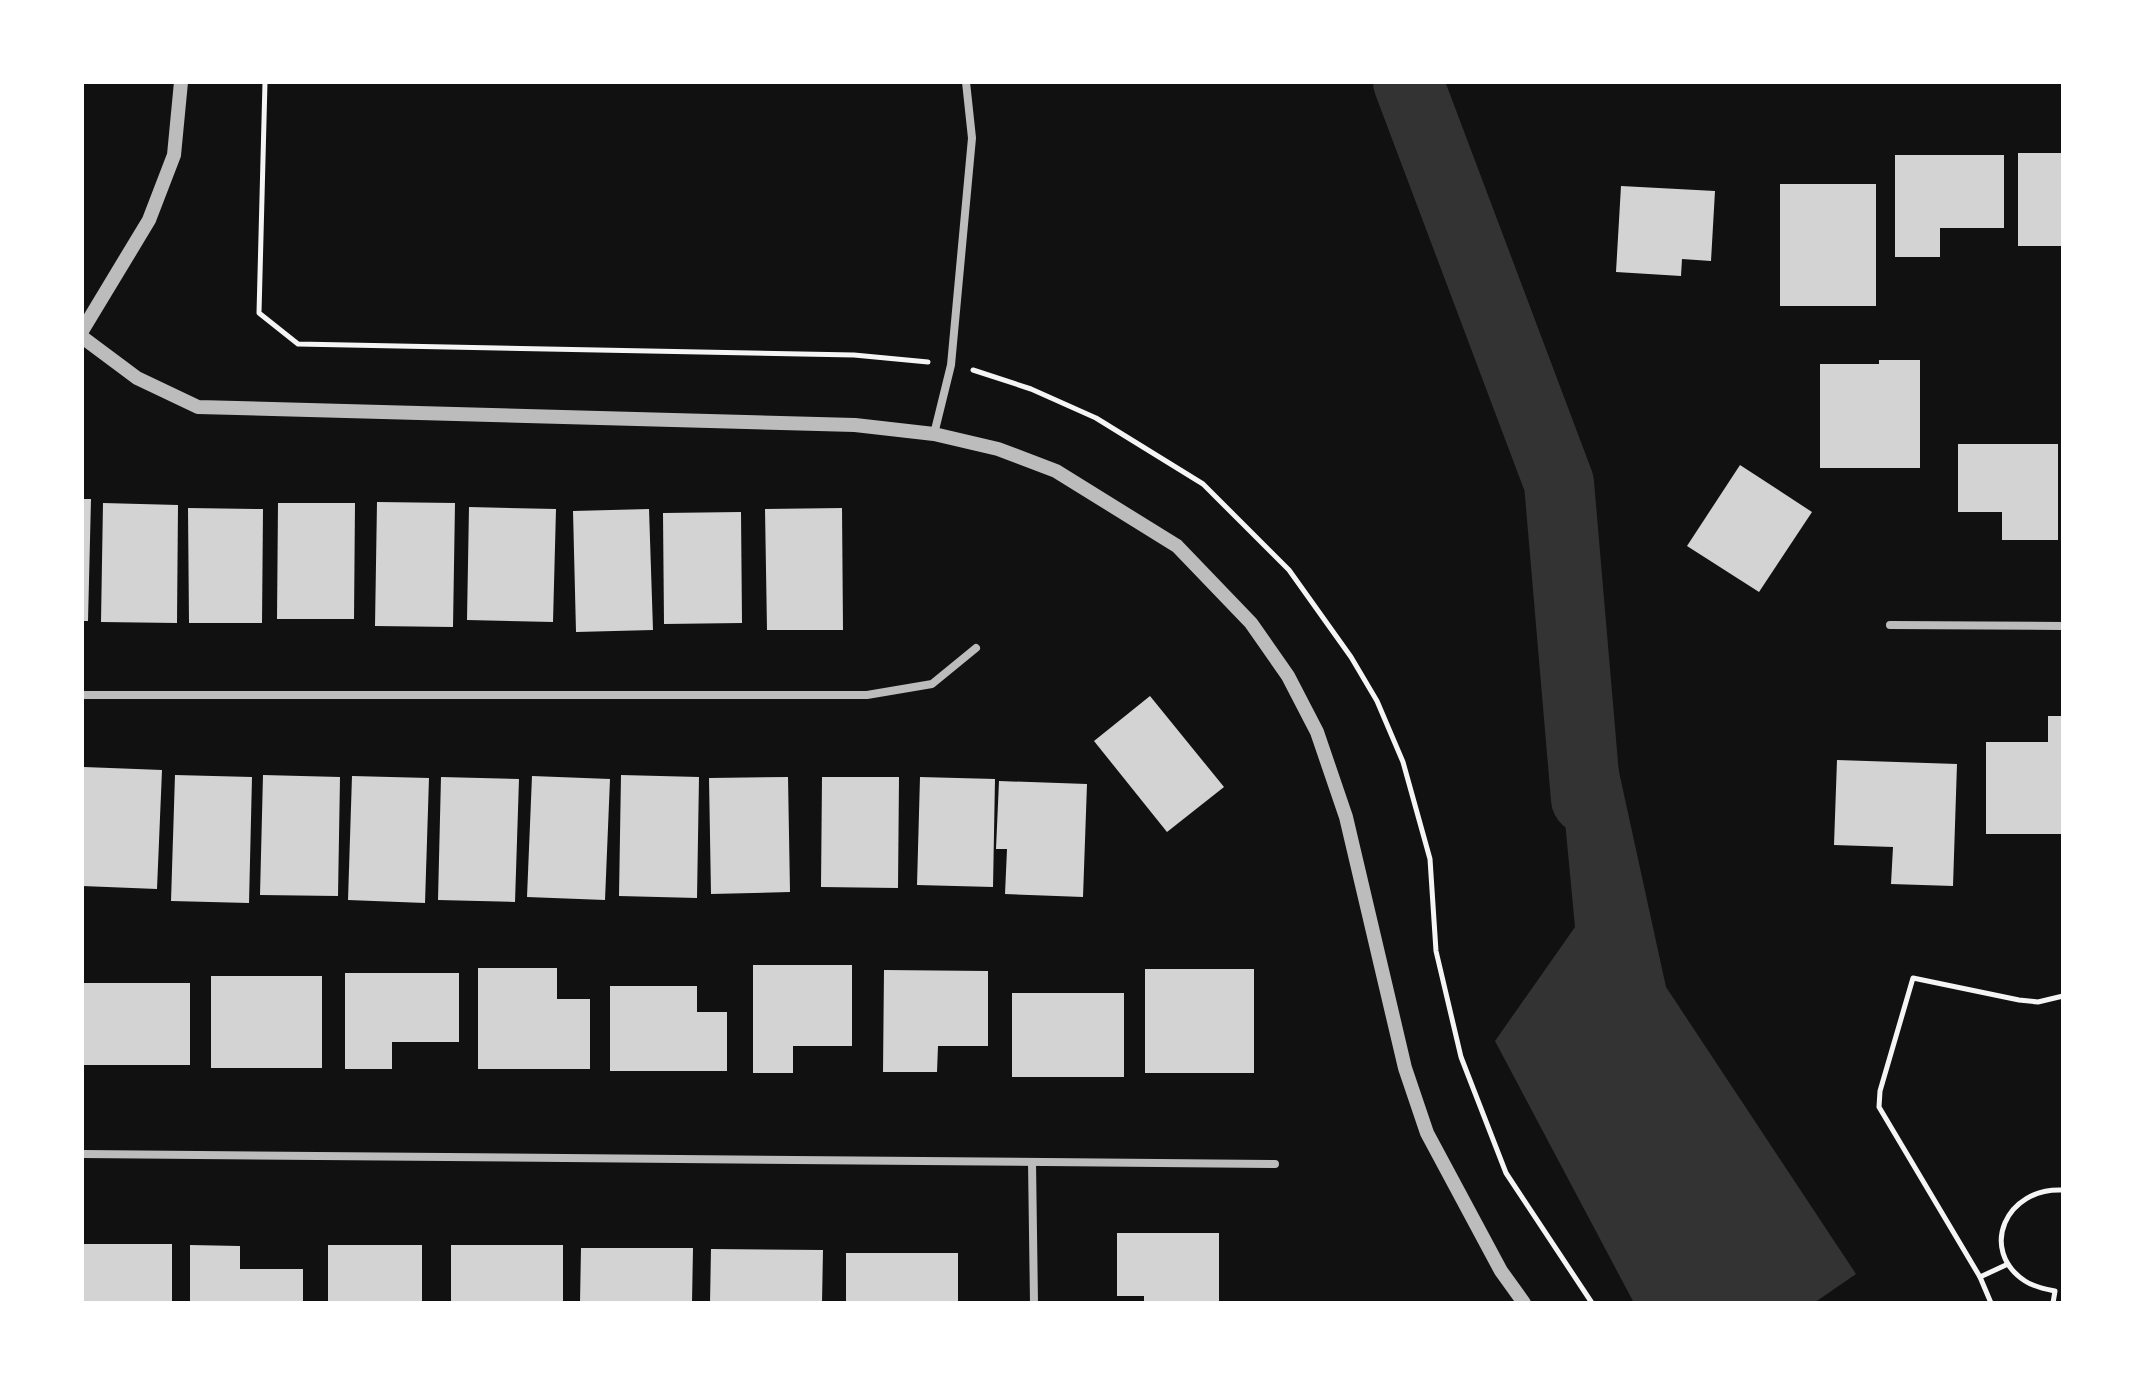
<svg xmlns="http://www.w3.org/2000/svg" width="2145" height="1385" font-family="Manrope,sans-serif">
<rect width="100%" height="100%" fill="#111"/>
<polygon fill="#333" points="1604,703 1666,987 1856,1274 1814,1303 1634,1303 1495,1041 1575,927 1554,705"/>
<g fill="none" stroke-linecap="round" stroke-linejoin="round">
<polyline stroke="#333" stroke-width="70" points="1408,82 1559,483 1586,799"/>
</g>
<g fill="#d3d3d3">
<rect x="2018" y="153" width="45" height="93"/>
<polygon points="1895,155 2004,155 2004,228 1940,228 1940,257 1895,257"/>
<rect x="1780" y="184" width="96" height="122"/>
<polygon points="1621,186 1715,191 1711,261 1682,259 1681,276 1616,272"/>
<polygon points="1879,360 1920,360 1920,468 1820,468 1820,364 1879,364"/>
<polygon points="1958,444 2058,444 2058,540 2002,540 2002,512 1958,512"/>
<polygon points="1740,465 1812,512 1759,592 1687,546"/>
<polygon points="82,499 91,499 88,621 82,621"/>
<polygon points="377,502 455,503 453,627 375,626"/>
<polygon points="103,503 178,505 177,623 101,622"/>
<polygon points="278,503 355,503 354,619 277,619"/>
<polygon points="469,507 556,509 553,622 467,620"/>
<polygon points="188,508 263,509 262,623 189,623"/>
<polygon points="842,508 843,630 767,630 765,509"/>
<polygon points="649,509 653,630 576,632 573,511"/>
<polygon points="741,512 742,623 664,624 663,513"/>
<polygon points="1150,696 1224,787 1167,832 1094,741"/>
<polygon points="2048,716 2063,716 2063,834 1986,834 1986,742 2048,742"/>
<polygon points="1837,760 1957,764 1953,886 1891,884 1893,847 1834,845"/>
<polygon points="84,767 162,770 157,889 82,886"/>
<polygon points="175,775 252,777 249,903 171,901"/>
<polygon points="263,775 340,777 338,896 260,895"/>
<polygon points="621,775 699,777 697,898 619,896"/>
<polygon points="352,776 429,778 425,903 348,900"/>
<polygon points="532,776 610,779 605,900 527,897"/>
<polygon points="441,777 519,779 515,902 438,900"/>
<polygon points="788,777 790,892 711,894 709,778"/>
<polygon points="822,777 899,777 898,888 821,887"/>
<polygon points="920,777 995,779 993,887 917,885"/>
<polygon points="999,781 1087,784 1083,897 1005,894 1007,849 996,849"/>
<polygon points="753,965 852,965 852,1046 793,1046 793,1073 753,1073"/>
<polygon points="478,968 557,968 557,999 590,999 590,1069 478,1069"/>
<rect x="1145" y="969" width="109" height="104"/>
<polygon points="884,970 988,971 988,1046 938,1046 937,1072 883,1072"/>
<polygon points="345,973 459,973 459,1042 392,1042 392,1069 345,1069"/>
<rect x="211" y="976" width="111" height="92"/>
<rect x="82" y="983" width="108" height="82"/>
<polygon points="610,986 697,986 697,1012 727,1012 727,1071 610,1071"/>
<rect x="1012" y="993" width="112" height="84"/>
<polygon points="1117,1233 1219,1233 1219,1303 1144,1303 1144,1296 1117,1296"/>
<rect x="82" y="1244" width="90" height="59"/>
<polygon points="190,1245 240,1246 240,1269 303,1269 303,1303 190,1303"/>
<rect x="328" y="1245" width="94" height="58"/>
<rect x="451" y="1245" width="112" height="58"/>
<polygon points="581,1248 693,1248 692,1303 580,1303"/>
<polygon points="711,1249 823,1250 822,1303 710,1303"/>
<rect x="846" y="1253" width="112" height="50"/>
</g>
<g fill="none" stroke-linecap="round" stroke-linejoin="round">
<g stroke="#f5f5f5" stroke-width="5">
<polyline points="265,82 259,313 298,344 854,355 928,362"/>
<polyline points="973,370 1031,389 1096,418 1203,484 1289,570 1351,657 1377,701 1403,762 1430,859 1436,951 1461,1057 1506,1173 1592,1303"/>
<polyline points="1980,1277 2008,1264"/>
<polyline points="1991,1303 1980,1277 1879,1107 1880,1091 1913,978 2019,1000 2038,1002 2063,996"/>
<path d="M 2053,1303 L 2055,1291 C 2045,1289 2034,1287 2025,1281 C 1978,1250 2006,1187 2063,1190"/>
</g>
<g stroke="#bcbcbc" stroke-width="8">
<polyline points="934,434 951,365 972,138 966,82"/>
<polyline points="1890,625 2063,626"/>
<polyline points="82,695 867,695 932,684 976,648"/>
<polyline points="82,1154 1275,1164"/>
<polyline points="1032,1162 1034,1303"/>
</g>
<g stroke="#bcbcbc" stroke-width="14">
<polyline points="82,331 149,220 174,155 181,82"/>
<polyline points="82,337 137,378 198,407 855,425 934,434 998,449 1056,471 1177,546 1251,623 1288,676 1317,732 1346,817 1405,1068 1427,1133 1501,1271 1524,1303"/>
</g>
</g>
<rect width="2145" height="1385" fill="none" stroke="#ffffff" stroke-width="168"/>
</svg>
